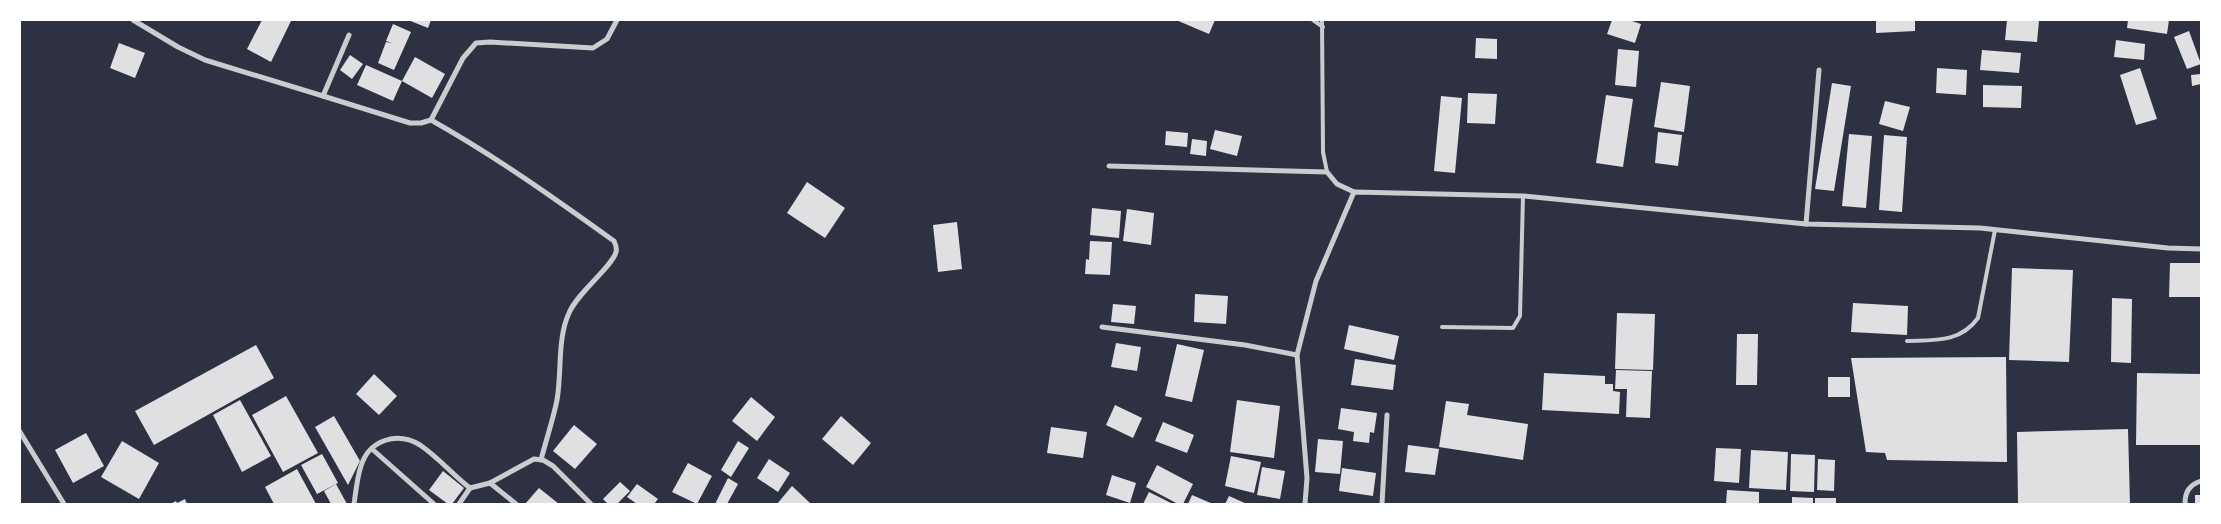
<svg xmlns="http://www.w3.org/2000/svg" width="2221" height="524" font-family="'Open Sans',sans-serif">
<rect width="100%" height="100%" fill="#2d3142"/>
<g fill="#e0e0e3">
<polygon points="262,20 291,21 271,62 247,49"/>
<polygon points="408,20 431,20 428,28"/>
<polygon points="1176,20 1215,20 1209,34"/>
<polygon points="1612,20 1629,20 1641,24 1635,43 1607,34"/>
<polygon points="1876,20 1915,20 1915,31 1876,33"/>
<polygon points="2007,20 2039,21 2037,42 2005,40"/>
<polygon points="2128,20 2169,20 2167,34 2127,28"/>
<polygon points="393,24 411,32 394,70 378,63 386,42 392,43 386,41"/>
<polygon points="2189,31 2201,64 2187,69 2174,37"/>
<polygon points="1476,38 1497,39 1497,59 1475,58"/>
<polygon points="2116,40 2145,44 2144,60 2114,57"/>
<polygon points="119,43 145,53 135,78 110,68"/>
<polygon points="1618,49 1639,51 1636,87 1615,85"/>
<polygon points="1982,50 2021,53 2019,73 1980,70"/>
<polygon points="350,55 363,64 352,79 340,70"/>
<polygon points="415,57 445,74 432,98 402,81 393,101 357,85 366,65 402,81"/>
<polygon points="1937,68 1967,70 1966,95 1936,93"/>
<polygon points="2140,68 2157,119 2136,125 2120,75"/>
<polygon points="2201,74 2201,84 2192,86 2191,75"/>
<polygon points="1661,82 1690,86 1684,132 1654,127"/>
<polygon points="1832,83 1851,86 1834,191 1815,189"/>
<polygon points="1983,85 2022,86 2021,108 1983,107"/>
<polygon points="1468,93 1497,94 1495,124 1467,123"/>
<polygon points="1606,95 1633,99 1623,167 1596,163"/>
<polygon points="1441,96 1462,98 1455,173 1434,171"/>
<polygon points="1885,101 1910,107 1903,131 1879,124"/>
<polygon points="1215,130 1242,136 1237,156 1210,149"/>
<polygon points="1166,131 1188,133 1187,147 1165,145"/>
<polygon points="1658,132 1682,135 1678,166 1655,163"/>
<polygon points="1849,134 1872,136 1866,208 1842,206"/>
<polygon points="1884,135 1907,137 1902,212 1879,210"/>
<polygon points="1192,139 1207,141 1206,156 1190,154"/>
<polygon points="807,182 845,208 825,238 787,213"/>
<polygon points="1092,208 1121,211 1119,238 1090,235"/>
<polygon points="1127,209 1154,213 1151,245 1123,241"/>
<polygon points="957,222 962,269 938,272 933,225"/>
<polygon points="1090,241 1112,242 1110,275 1085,274 1086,259 1089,260"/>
<polygon points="2170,263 2201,263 2201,297 2169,297"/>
<polygon points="2012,268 2073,270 2069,362 2009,360"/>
<polygon points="1195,294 1228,296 1226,324 1194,322"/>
<polygon points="2112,298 2132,299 2131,363 2111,362"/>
<polygon points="1853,303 1908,306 1907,335 1851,332"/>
<polygon points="1113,304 1136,306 1134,324 1111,322"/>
<polygon points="1617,313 1655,314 1653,370 1615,369"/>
<polygon points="1349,325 1399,336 1394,360 1344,349"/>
<polygon points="1737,334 1758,334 1757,385 1736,385"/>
<polygon points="1116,343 1141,347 1137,371 1111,367"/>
<polygon points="1177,344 1204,350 1192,402 1165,396"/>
<polygon points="256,345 274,378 154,445 135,411"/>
<polygon points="2006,357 2007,462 1887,460 1885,453 1866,452 1851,358"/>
<polygon points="1355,359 1396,365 1393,390 1351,385"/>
<polygon points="1616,370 1652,371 1650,418 1626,417 1627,389 1615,389"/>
<polygon points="1544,373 1605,376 1605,384 1613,384 1613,391 1620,392 1619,414 1542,410"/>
<polygon points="2137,373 2201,374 2201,445 2136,445"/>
<polygon points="374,374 397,396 379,415 356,394"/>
<rect x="1828" y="377" width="22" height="20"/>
<polygon points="286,396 318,453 283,472 252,415"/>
<polygon points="751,397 775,417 757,441 732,421"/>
<polygon points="240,400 271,456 242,472 213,415"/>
<polygon points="1237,400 1280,406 1274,458 1230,452"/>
<polygon points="1446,401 1469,404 1467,415 1528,424 1523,460 1439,447"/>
<polygon points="1115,405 1142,418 1133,438 1106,425"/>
<polygon points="1341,408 1377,413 1374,433 1370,432 1369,443 1353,441 1354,432 1338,429"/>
<polygon points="334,416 360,461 348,485 315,427"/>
<polygon points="841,416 871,443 853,465 822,439"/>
<polygon points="1163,422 1194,435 1187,453 1155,441"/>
<polygon points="574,425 597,444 575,469 553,451"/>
<polygon points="1051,427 1087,432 1083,458 1047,453"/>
<polygon points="2128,429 2130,504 2018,504 2017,432"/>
<polygon points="86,433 104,466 73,483 55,450"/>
<polygon points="1318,439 1343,441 1340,474 1315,472"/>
<polygon points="122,441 159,463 139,499 101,477"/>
<polygon points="738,441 749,448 731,477 721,470"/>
<polygon points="1408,445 1439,449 1435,475 1405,472"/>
<polygon points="1716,448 1741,449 1739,483 1714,481"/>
<polygon points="1751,450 1788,452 1786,490 1749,488"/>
<polygon points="322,454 338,483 317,494 301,465"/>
<polygon points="1791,454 1815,455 1814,492 1790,491"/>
<polygon points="1231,456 1261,462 1254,493 1225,486"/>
<polygon points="769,459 790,473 778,492 757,478"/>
<polygon points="1818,459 1835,460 1834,491 1817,490"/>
<polygon points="688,463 712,476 697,504 672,492"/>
<polygon points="1157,465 1193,484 1183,504 1178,504 1146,487"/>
<polygon points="1262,467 1285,471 1280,499 1257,495"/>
<polygon points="1342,468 1376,473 1373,496 1339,491"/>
<polygon points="297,469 316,504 274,504 265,487"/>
<polygon points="443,471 464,488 452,504 448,504 429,490"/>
<polygon points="1112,475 1136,483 1130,503 1106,495"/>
<polygon points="728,478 738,484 727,504 715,504"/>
<polygon points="620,482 630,491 617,504 608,504 603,499"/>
<polygon points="336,484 347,504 331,504 324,491"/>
<polygon points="637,484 658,499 654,504 637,504 627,497"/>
<polygon points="792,486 810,503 809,504 777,504"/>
<polygon points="539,488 559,504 525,504"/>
<polygon points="1727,490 1759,492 1759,504 1726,504"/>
<polygon points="1149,492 1173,504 1143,504"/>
<polygon points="1192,495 1213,504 1188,504"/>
<rect x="2195" y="495" width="6" height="9"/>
<polygon points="1229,496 1247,504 1225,504"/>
<polygon points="1792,497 1813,498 1813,504 1792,504"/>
<rect x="1815" y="498" width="21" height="6"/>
<polygon points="185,499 187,504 170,504 176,501 177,503"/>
</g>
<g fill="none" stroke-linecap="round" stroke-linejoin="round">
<g stroke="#caccd0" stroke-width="4">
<polyline points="1313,20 1323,27"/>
<polyline points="1322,20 1323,152 1327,172"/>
<polyline points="1442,327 1513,328 1520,316 1523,196"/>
<path d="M 1907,341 C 1934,340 1960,343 1978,318 L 1995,230"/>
</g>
<g stroke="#caccd0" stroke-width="5">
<polyline points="133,20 178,47 205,60 323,96 349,35"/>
<polyline points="323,96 410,123 421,123 431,120 463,58 476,43 490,42 593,48 607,39 617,20"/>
<path d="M 431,120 C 495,156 554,198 614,241 C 616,245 617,248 616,252 C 612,267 578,292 569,313 C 557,339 562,372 557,400 C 553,420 546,440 541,460"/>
<polyline points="1109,166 1327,172 1337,184 1354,192"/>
<polyline points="1806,224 1819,70"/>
<polyline points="1102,327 1245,345 1297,355"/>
<polyline points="20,432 64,504"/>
<polyline points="372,449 434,504"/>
<polyline points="490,483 516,504"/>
<polyline points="470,488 490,483 534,459 543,460 553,466 591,504"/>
<path d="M 354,504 C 356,491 357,478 361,466 C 369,440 397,431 420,445 C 438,457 453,475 470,488 L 459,504"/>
<polyline points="1305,504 1307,478 1297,355 1316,281 1354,192 1523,196 1806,224 1980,228 2168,248 2201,249"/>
<polyline points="1382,504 1387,415"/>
<path d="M 2185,504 C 2185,492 2189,485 2201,481"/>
</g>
</g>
<rect width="2221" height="524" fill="none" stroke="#ffffff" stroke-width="42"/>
</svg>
